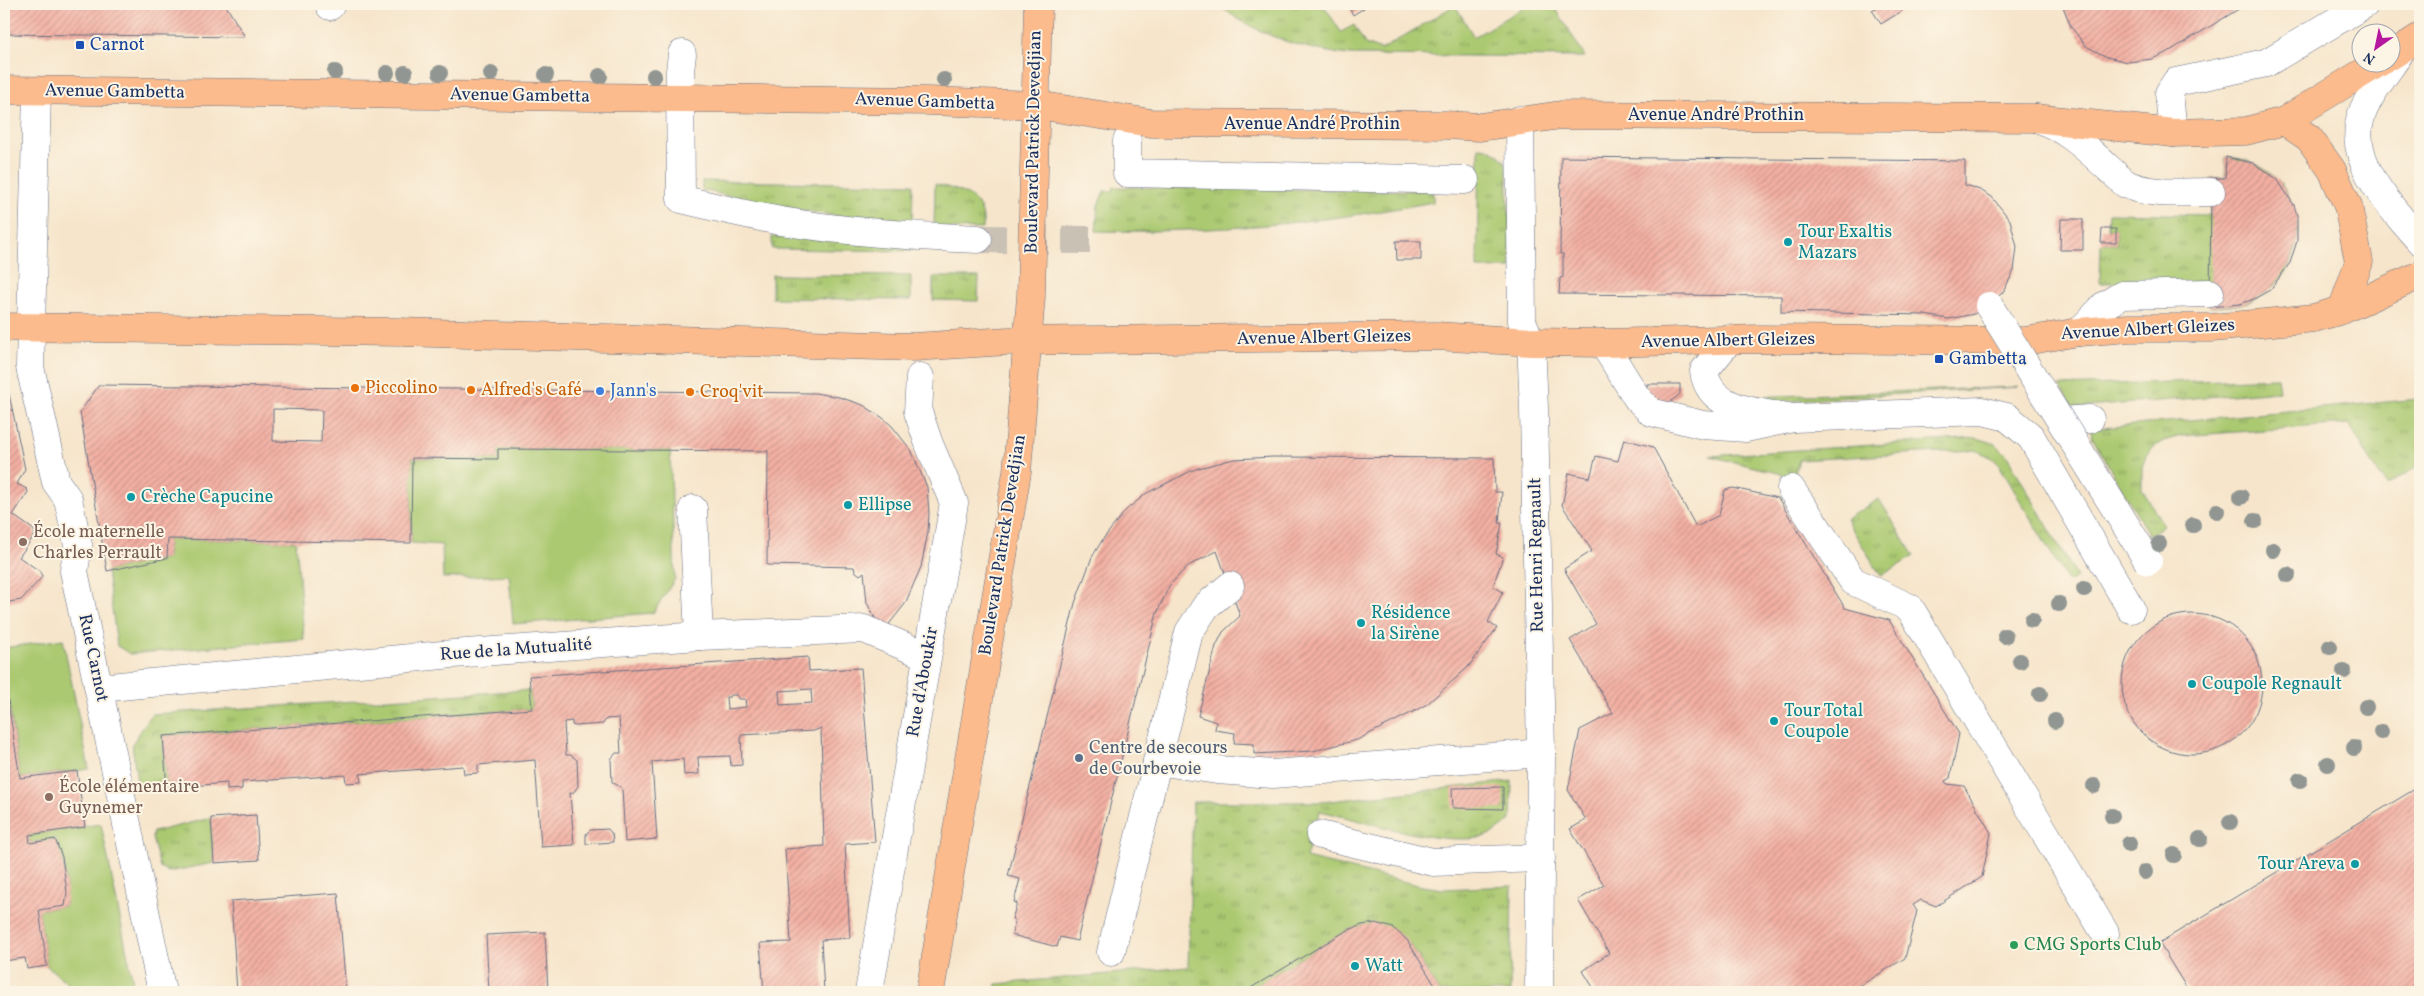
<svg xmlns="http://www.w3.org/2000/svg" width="2424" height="996" font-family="Vollkorn,serif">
<defs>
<pattern id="grass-tufts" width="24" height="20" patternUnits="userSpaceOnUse" patternTransform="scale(1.25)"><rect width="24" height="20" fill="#abc971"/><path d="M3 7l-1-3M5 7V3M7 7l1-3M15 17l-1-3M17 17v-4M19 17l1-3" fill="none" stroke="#8aa460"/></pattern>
<pattern id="building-hatch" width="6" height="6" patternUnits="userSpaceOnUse" patternTransform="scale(1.25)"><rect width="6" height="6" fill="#f4b0a3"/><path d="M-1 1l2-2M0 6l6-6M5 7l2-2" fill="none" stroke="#c59088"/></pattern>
</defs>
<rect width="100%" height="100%" fill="#fcf5e5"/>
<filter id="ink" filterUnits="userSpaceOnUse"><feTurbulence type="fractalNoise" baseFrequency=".02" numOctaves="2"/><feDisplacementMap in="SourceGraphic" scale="10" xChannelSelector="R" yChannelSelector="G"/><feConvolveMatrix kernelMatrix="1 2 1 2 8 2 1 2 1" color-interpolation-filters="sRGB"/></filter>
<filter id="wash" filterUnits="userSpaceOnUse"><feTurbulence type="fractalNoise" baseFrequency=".0096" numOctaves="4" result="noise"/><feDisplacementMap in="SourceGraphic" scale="20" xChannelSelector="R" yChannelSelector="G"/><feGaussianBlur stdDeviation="1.12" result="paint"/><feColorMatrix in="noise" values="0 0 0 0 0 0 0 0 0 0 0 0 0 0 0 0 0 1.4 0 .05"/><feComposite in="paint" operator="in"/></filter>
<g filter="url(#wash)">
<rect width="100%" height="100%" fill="#f6e5cb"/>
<g fill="url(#grass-tufts)" stroke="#637c68">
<path d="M 1217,4 L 1323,4 L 1341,32 L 1354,25 L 1365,44 L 1381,50 L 1455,5 L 1474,37 L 1529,4 L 1553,4 L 1585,57 L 1349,55 C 1300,49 1256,35 1217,4 Z"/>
<path d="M 1479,147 C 1490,147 1501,155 1507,165 L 1511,268 L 1477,268 Z"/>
<path d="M 2226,157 C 2304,161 2324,264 2255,299 C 2240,306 2225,307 2210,307 L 2210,283 L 2100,283 L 2101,243 L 2116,243 L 2116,229 L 2108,229 L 2109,213 L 2211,215 L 2211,178 L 2225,178 Z"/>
<path d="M 702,181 L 913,184 L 912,226 C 841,218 772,206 702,190 Z"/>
<path d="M 935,184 C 962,191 986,196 983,229 L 934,228 Z"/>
<path d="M 1114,187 L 1433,191 L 1433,202 C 1322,223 1209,233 1096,231 L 1098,205 L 1104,191 L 1113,191 Z"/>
<polygon points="772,237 912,245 912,251 772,249"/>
<polygon points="772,275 911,276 911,300 772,298"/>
<polygon points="933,277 979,277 978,301 933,300"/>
<polygon points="2277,378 2279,391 2074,408 2059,386"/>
<polygon points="2018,387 1753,403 1752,397"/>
<polygon points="2420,399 2420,465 2386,486 2349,424 2181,436 2163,441 2154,447 2146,456 2142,468 2142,489 2164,526 2149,535 2092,437 2091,429"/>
<polygon points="1977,438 1996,444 2006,454 2077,577 2068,582 1998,463 1991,457 1975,450 1799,460 1794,477 1710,456"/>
<polygon points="1879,499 1914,556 1881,576 1846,519"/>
<polygon points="530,690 532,709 163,736 167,788 138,790 132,744 152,714"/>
<path d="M 1512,781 L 1511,820 C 1501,828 1491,836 1478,838 C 1431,844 1366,821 1320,811 L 1306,858 L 1422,886 L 1443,889 L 1512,886 L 1510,992 L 1439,992 C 1415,953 1401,908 1346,931 L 1244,992 L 994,992 L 996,984 L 1188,967 L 1193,802 L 1322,802 Z"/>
<polygon points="211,818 214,863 168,872 160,867 152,838 153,832"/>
</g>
<g fill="#abc971" stroke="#637c68">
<polygon points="498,449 670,450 675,579 653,613 513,624 509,575 443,578 442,545 411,543 412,458 498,459"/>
<polygon points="168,539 296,541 304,639 130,654 117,646 107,571 167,558"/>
<polygon points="63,639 89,769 20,778 4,669 4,648"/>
<path d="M 101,824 L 135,992 L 78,992 L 47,966 L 39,910 L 65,906 C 68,882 65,862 55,839 L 30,843 L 29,835 Z"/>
</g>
<g id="blocks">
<g fill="url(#building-hatch)" fill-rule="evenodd">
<polygon points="4,4 225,4 245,37 4,34"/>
<polygon points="1347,4 1362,4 1364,8 1353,15"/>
<polygon points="1883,4 1897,4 1902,11 1881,24 1872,10"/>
<polygon points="2062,4 2247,4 2168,52 2152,59 2128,62 2107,57 2086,46 2071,27"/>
<polygon points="1561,157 1965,161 1965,185 1980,190 1992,197 2010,220 2017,247 2014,271 2003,292 1989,306 1974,314 1949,319 1924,315 1781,312 1781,296 1559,294 1560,278 1563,277 1563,254 1560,254"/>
<polygon points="2226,157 2253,163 2277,179 2294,205 2297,215 2297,241 2290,263 2270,290 2254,299 2240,304 2210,307 2211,178 2225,178"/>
<polygon points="2061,219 2083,219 2083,250 2060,250"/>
<polygon points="2102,229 2116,229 2116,243 2101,243"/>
<polygon points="1396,241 1421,241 1421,260 1397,260"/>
<polygon points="1647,384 1680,384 1680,394 1670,402 1657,402 1647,393"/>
<path d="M 99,385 L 815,393 L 839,397 L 863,405 L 883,418 L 892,426 L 911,450 L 927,487 L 929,513 L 928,532 L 921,567 L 905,604 L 886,628 L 875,618 L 867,603 L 864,572 L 860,575 L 855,571 L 854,567 L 767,565 L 768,451 L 498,449 L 498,459 L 412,458 L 411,543 L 168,539 L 167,558 L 107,571 L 80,412 ZM 273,409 L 322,410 L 321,442 L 273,441 Z"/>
<polygon points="4,389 9,394 25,469 17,484 27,489 28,492 13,515 34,530 35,535 19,557 41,572 42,577 21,600 4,603"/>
<polygon points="1624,439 1653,447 1696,527 1719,515 1725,490 1733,488 1778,498 1845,608 1889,620 1959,734 1950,778 1945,781 1947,784 1964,786 1991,833 1982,877 1936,906 1921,900 1913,905 1917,911 1905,958 1850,992 1596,992 1583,971 1609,953 1578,900 1604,885 1570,829 1586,820 1568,790 1580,730 1613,713 1570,640 1596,624 1564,569 1592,551 1562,505 1569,473 1590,478 1596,456 1618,461"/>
<polygon points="1273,457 1494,458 1495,492 1502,492 1499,523 1502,523 1496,554 1503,557 1493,586 1503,592 1488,622 1497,628 1468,667 1427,704 1413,712 1357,740 1313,751 1254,754 1254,744 1234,743 1235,733 1215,730 1216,722 1198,716 1216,646 1223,632 1240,616 1217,551 1188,566 1169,586 1157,613 1077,941 1060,937 1057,947 1012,935 1015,920 1012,919 1017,903 1014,902 1020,879 1008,876 1075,603 1092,557 1103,539 1126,510 1147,493 1195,469 1234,459"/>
<circle cx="2192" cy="684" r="70"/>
<path d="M 808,657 L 809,671 L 861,668 L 875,842 L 845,844 L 850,938 L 821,940 L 824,992 L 764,992 L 760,943 L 791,942 L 785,849 L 824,846 L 821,728 L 814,731 L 741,735 L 742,765 L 731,766 L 730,756 L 698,757 L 699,774 L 684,775 L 683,759 L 652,762 L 657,839 L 625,842 L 622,788 L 612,782 L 611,759 L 616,753 L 621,753 L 619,718 L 606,719 L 603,724 L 575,726 L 572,725 L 572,721 L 564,722 L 566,755 L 571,755 L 577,760 L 578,786 L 573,793 L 570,793 L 574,845 L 541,847 L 535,760 L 478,765 L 478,773 L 464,774 L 463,766 L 360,774 L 361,782 L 346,783 L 345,775 L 242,782 L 242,789 L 227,790 L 227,783 L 167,788 L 163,736 L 532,709 L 529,676 ZM 811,689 L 812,703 L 780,705 L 779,691 ZM 731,695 L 737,695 L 738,699 L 745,699 L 746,707 L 727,709 L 726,697 L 730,697 Z"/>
<polygon points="4,676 20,778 77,771 85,827 29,835 30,843 55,839 62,857 67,892 65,906 39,910 47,966 27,969 25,958 4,961"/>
<polygon points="2420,786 2420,992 2189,992 2159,943"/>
<polygon points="1503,787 1503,809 1453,808 1452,788"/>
<polygon points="256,815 259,860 214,863 211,818"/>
<polygon points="608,829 612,834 613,842 586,844 586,834 590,830"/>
<polygon points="338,893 346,992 237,992 231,901"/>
<polygon points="1376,923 1393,928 1407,940 1439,992 1244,992 1346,931 1362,925"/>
<polygon points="545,932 548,992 489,992 486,935"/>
</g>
</g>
</g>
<g filter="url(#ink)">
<use href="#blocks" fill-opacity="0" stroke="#686f84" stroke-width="1"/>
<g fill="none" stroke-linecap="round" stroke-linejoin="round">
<polyline stroke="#cac1b5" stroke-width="28" stroke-dasharray="28 14" stroke-linecap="butt" points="978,239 1098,240"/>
<g stroke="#686f84" stroke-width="29">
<g id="minor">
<polyline points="329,4 330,6"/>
<path d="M 2403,48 C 2390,69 2366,96 2360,120 C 2349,164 2393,210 2420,241"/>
<path d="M 682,54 L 680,71 L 681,199 C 714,207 747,215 781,221 C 846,232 912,236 978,239"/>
<polyline points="37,91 30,367 56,482 68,499 78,545 74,571 162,992"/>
<path d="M 2036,118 C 2070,128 2099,161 2126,184 C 2152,196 2183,192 2211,192"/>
<polyline points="1520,120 1522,321 1531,342 1534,409 1541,753 1539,992"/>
<polyline points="2173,133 2169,93 2176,82 2266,63 2365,4"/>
<polyline points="1127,141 1127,173 1465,180"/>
<polyline points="2079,332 2105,305 2122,295 2210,293"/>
<path d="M 1603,343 L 1637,398 L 1651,412 L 1703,425 L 1746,428 L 1793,418 C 1762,412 1709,412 1704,371 L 1730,339"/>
<polyline points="1793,418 1982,411 2007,417 2031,437 2131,609"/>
<polyline points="2061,421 2090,419"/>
<polyline points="1791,489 1853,581 1910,608 2105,933"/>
<polyline points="693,509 699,636"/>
<polyline points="99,688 453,654 699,636 864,629 927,656"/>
<polyline points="1157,761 1217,770 1273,774 1541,753"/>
<polyline points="1320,835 1433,862 1541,858"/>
<polyline points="1111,952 1189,632 1206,606 1230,586"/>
<polyline points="869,992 954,503 929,444 918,412 920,377"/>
</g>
</g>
<g stroke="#686f84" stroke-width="29">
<g id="major">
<polyline points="2392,55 2420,37"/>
<polyline points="4,90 928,101 1037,105 1151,123 1445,125 1480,127 1561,115 2035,118 2173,133 2246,131 2284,121 2380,62"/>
<polyline points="2284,121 2309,138 2332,170 2348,206 2359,262 2342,310"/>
<polyline points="4,327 400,332 914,347 1008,341 1436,336 1531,342 1603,343 1759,339 2025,341 2079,332 2129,328 2212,328 2314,318 2342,310 2420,275"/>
<polyline points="930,992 1017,472 1031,296 1038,4"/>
</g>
</g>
<use href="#minor" stroke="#fff" stroke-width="28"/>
<use href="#major" stroke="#fbbb8c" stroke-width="28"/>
<g stroke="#686f84" stroke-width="29" stroke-linecap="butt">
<polyline id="minor-bridge" points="1989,306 2148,561"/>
</g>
<use href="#minor-bridge" stroke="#fff" stroke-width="28"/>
</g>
<g fill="#919692">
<circle cx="335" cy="72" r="8"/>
<circle cx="387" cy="73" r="8"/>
<circle cx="405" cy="73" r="8"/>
<circle cx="440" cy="73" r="8"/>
<circle cx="491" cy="74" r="8"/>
<circle cx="546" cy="75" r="8"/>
<circle cx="600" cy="76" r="8"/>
<circle cx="654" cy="76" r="8"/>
<circle cx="944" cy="80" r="8"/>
<circle cx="2241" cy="497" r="8"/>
<circle cx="2217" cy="511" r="8"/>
<circle cx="2255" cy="521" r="8"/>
<circle cx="2193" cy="525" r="8"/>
<circle cx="2159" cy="544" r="8"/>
<circle cx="2273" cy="550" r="8"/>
<circle cx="2288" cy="575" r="8"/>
<circle cx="2084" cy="589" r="8"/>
<circle cx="2059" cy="604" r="8"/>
<circle cx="2032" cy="620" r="8"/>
<circle cx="2005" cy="636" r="8"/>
<circle cx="2330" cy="647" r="8"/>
<circle cx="2020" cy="661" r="8"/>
<circle cx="2344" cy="671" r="8"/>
<circle cx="2040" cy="694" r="8"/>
<circle cx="2366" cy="707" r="8"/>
<circle cx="2055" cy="721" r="8"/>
<circle cx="2381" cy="732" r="8"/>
<circle cx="2354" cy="748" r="8"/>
<circle cx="2328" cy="764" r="8"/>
<circle cx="2300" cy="780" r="8"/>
<circle cx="2094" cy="786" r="8"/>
<circle cx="2112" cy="816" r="8"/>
<circle cx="2230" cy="822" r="8"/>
<circle cx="2200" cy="839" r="8"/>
<circle cx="2129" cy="844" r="8"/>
<circle cx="2174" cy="855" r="8"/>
<circle cx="2145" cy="872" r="8"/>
</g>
</g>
<g fill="#1a4fb4" stroke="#fcf5e5" stroke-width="2">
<rect x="75" y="40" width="10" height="10" rx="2.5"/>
<rect x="1934" y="354" width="10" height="10" rx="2.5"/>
</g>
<g fill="#0f9aa8" stroke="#fcf5e5" stroke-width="2">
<circle cx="1788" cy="242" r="5"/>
<circle cx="131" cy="497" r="5"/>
<circle cx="848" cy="505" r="5"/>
<circle cx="1361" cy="623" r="5"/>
<circle cx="2192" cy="684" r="5"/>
<circle cx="1774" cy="721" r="5"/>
<circle cx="2355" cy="864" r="5"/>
<circle cx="1355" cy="966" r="5"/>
</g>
<g fill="#e8710a" stroke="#fcf5e5" stroke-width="2">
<circle cx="355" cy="388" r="5"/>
<circle cx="471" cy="390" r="5"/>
<circle cx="690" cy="392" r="5"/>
</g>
<circle fill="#3f7fe0" stroke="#fcf5e5" stroke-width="2" cx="600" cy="391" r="5"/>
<g fill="#8d6e63" stroke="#fcf5e5" stroke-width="2">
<circle cx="23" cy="542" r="5"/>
<circle cx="49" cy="797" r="5"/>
</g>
<circle fill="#5c6f8a" stroke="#fcf5e5" stroke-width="2" cx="1079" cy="758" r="5"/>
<circle fill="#2e9e5b" stroke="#fcf5e5" stroke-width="2" cx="2014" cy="945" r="5"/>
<g text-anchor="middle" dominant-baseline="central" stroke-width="4" stroke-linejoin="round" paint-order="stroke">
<g font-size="18" fill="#164399" stroke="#fcf5e5" text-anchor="start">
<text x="90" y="45">Carnot</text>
<text x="1949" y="359">Gambetta</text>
</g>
<g font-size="18" fill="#1b2f5e" stroke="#fcf5e5">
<text transform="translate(115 92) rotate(1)">Avenue Gambetta</text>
<text transform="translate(520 96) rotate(1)">Avenue Gambetta</text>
<text transform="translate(925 102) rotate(2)">Avenue Gambetta</text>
<text x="1716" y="115">Avenue André Prothin</text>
<text x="1312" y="124">Avenue André Prothin</text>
<text transform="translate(1034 142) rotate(-89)">Boulevard Patrick Devedjian</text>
<text transform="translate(2148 330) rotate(-3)">Avenue Albert Gleizes</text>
<text transform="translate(1324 338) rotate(-1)">Avenue Albert Gleizes</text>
<text transform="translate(1728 341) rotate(-1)">Avenue Albert Gleizes</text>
<text transform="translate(1003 545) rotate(-81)">Boulevard Patrick Devedjian</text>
<text transform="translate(1537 555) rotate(-91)">Rue Henri Regnault</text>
<text transform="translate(516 650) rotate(-4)">Rue de la Mutualité</text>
<text transform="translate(93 658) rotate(78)">Rue Carnot</text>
<text transform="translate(923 682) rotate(-80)">Rue d'Aboukir</text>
</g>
<g font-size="18" fill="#0d838f" stroke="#fcf5e5" text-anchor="start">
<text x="1798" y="232">Tour Exaltis<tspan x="1798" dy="21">Mazars</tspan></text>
<text x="141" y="497">Crèche Capucine</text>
<text x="858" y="505">Ellipse</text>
<text x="1371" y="613">Résidence<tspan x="1371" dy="21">la Sirène</tspan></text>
<text x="2202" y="684">Coupole Regnault</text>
<text x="1784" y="711">Tour Total<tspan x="1784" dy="21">Coupole</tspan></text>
<text x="2345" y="864" text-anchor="end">Tour Areva</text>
<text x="1365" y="966">Watt</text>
</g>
<g font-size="18" fill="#c56008" stroke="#fcf5e5" text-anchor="start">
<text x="365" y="388">Piccolino</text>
<text x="481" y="390">Alfred's Café</text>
<text x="700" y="392">Croq'vit</text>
</g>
<g font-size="18" fill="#366cbe" stroke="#fcf5e5" text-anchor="start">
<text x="610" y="391">Jann's</text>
</g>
<g font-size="18" fill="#785e54" stroke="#fcf5e5" text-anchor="start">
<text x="33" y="532">École maternelle<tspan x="33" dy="21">Charles Perrault</tspan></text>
<text x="59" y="787">École élémentaire<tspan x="59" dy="21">Guynemer</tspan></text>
</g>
<g font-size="18" fill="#4e5e75" stroke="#fcf5e5" text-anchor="start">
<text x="1089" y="748">Centre de secours<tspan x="1089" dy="21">de Courbevoie</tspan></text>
</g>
<g font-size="18" fill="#27864d" stroke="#fcf5e5" text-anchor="start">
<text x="2024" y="945">CMG Sports Club</text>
</g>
</g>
<rect width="2424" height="996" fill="none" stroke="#fcf5e5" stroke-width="20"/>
<g transform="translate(2376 48) rotate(213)"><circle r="24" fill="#fcf5e5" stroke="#a2a6af"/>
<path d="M0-4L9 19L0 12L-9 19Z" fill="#b5179e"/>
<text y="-8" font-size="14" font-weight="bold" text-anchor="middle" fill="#1b2f5e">N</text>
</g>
</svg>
